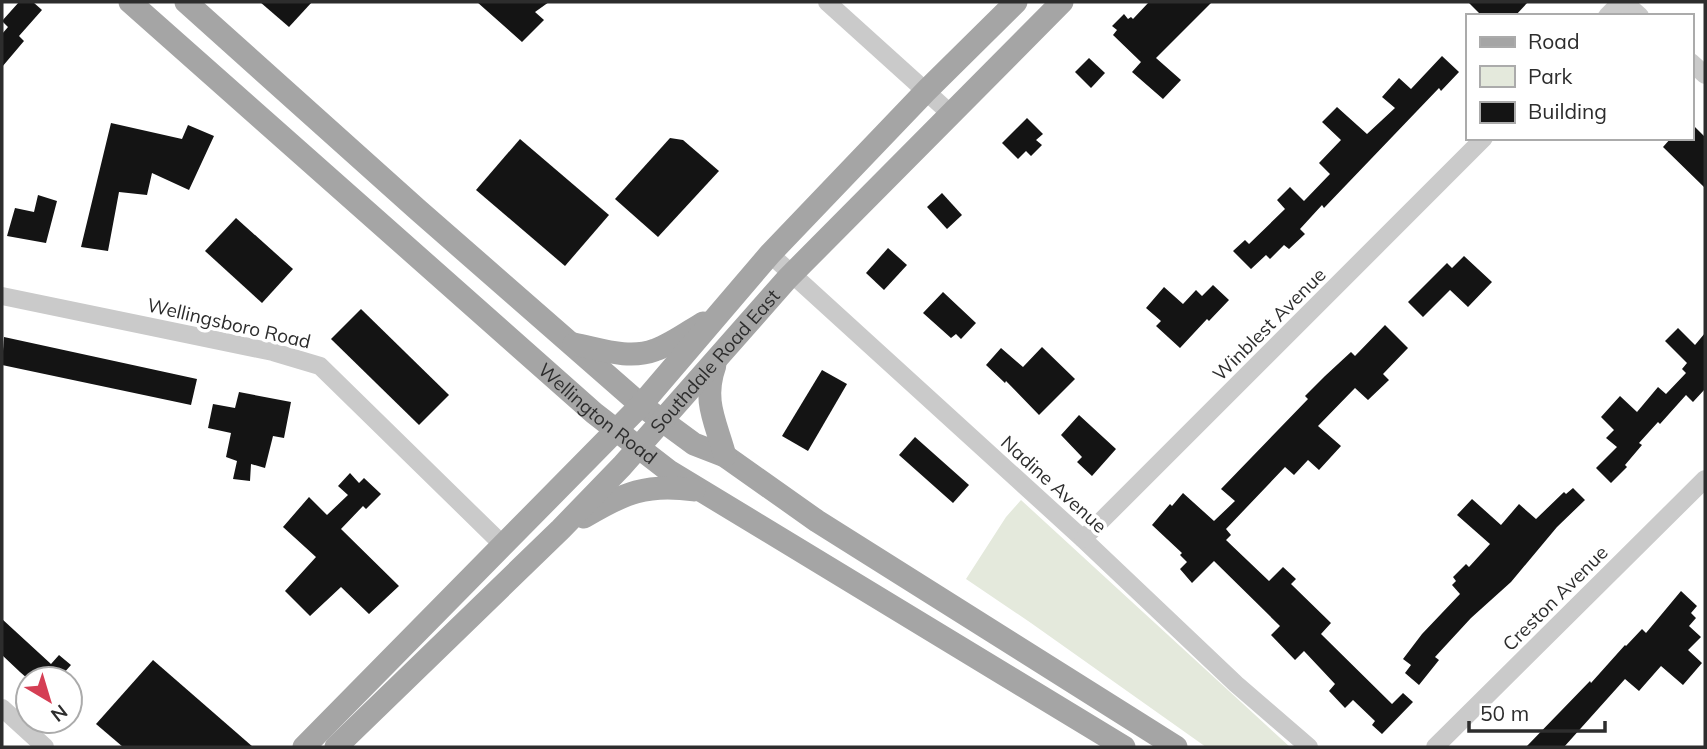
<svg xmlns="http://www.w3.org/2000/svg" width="1707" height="749" font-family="Mulish,sans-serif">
<rect width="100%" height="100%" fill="#fff"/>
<polygon fill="#e4e9dc" points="1021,500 1290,747 1206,747 1031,623 966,579 1006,517"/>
<g fill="#141414">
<polygon points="19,2 33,2 42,10 19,36 24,41 2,67 2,34 8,27 2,21"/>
<polygon points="260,2 312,2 289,27"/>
<polygon points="477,2 549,2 535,12 544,20 522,42"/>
<polygon points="1149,2 1212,2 1156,58 1181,80 1163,99 1132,72 1141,62 1113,35 1117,30 1112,26 1124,14 1128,19 1131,17 1133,19"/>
<polygon points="1468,2 1528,2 1515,16 1482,16"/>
<polygon points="1442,56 1459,72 1441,91 1439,88 1324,208 1322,205 1300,229 1305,234 1289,249 1284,245 1270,259 1266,255 1251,269 1233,251 1245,240 1249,244 1285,209 1277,200 1290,187 1304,201 1330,174 1319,163 1341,140 1322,122 1337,107 1367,134 1395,108 1382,97 1399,78 1411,89"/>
<polygon points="1089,58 1105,73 1091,88 1075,72"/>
<polygon points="1027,118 1043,134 1036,140 1042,145 1031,156 1026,151 1018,159 1002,143"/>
<polygon points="111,123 182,139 188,125 214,136 189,190 152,173 147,195 119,192 108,251 81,247"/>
<polygon points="1691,123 1705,137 1705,188 1663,147 1671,138 1691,138"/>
<polygon points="670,138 683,140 719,171 658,237 615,199"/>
<polygon points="520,139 609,215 565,266 476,190"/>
<polygon points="942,193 962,215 947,229 927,207"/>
<polygon points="38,195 57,201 46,243 7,236 15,208 34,212"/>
<polygon points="236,218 293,269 262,303 205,251"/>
<polygon points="888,248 907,265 884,290 866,273"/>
<polygon points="1464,256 1492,282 1468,307 1450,290 1423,317 1408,302 1447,263 1452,268"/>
<polygon points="1213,285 1229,300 1209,321 1207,319 1180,348 1156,326 1161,321 1146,308 1164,287 1183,304 1196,290 1202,296"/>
<polygon points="943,292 976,323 961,339 956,334 951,338 923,313"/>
<polygon points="361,309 449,395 419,425 331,339"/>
<polygon points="1385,325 1408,348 1383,374 1389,380 1368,400 1355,388 1318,426 1341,446 1319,470 1308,460 1294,475 1285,467 1226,529 1231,535 1226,540 1269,581 1283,567 1296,579 1291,584 1331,623 1321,634 1392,704 1403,693 1413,702 1382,734 1372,725 1375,721 1353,700 1345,708 1329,691 1335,684 1304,651 1295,660 1271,635 1280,626 1214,561 1192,583 1180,569 1187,562 1180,555 1182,553 1152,525 1170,504 1172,506 1183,493 1214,521 1235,501 1221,489 1308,399 1305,396 1325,376 1351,352 1355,356"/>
<polygon points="1678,328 1695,345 1705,333 1705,389 1693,402 1686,395 1660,424 1658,422 1639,443 1642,445 1625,465 1627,467 1611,483 1596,468 1617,447 1606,438 1614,430 1601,417 1620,396 1637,412 1658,387 1666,394 1686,373 1682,369 1687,363 1665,341"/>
<polygon points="4,337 197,379 191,405 2,365"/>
<polygon points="1042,347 1075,379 1039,415 1006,381 1005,383 986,365 1001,348 1023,367"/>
<polygon points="822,370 847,384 808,451 782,436"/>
<polygon points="239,392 291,402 284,438 273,436 265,468 251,464 250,481 233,479 237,461 226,457 231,433 208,428 213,404 235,408"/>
<polygon points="1079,415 1116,449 1092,476 1077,462 1082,457 1061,435"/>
<polygon points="915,437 969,485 953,503 899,455"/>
<polygon points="350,473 359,483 364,478 381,494 366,509 363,506 341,529 399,586 369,614 341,587 310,616 285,591 316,557 283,527 309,497 327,515 348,495 338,486"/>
<polygon points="1573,488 1585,500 1557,527 1511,582 1471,618 1435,657 1439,660 1419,685 1405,673 1411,665 1403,659 1422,634 1460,594 1452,585 1456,581 1453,577 1466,564 1469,567 1490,544 1457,515 1472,499 1501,525 1519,504 1536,519 1564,492 1566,494"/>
<polygon points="1681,591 1697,606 1691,613 1696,618 1689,626 1701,637 1688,650 1702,663 1683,685 1661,666 1639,691 1625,679 1564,747 1526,747 1590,681 1591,683 1625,645 1626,646 1642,629 1646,633"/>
<polygon points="2,619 51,664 59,655 71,665 63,674 68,679 28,679 20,672 2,655"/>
<polygon points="153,660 253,747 123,747 96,724"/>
</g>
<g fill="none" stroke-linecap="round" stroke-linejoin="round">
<g stroke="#cacaca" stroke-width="18">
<polyline points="827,2 951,114"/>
<polyline points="1624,2 1640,16"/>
<polyline points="1607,16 1621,2"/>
<polyline points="1691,62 1705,75"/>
<polyline points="770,254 1083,539 1236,684 1309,747"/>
<polyline points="2,296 273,352 320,366 503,545"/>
<polyline points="1083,539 1484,138"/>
<polyline points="2,708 45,747"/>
<polyline points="1435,747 1705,479"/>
</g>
<g stroke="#a5a5a5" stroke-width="23">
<path id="s1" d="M 130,2 L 594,413 L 669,471 L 1124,747"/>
<polyline points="186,2 418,210 641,405 694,444 725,456 817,521 1176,747"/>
<path d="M 574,344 C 600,349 629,360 655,350 C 672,344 688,332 703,323"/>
<path d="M 715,365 C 702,401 716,422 725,456"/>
<path d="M 584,517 C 624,493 647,483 694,490"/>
<polyline points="304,747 641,405 770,254 926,91 1016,2"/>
<path id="s2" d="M 336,747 L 561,529 L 622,466 L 787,279 L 1062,2"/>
</g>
</g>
<g text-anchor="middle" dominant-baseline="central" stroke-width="7" stroke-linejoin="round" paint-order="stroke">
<g font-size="19" fill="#2d2d2d" stroke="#fff">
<text transform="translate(229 323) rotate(13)">Wellingsboro Road</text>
<text transform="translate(1269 324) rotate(-45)">Winblest Avenue</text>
<text stroke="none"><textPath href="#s2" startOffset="541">Southdale Road East</textPath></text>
<text stroke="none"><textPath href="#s1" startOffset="623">Wellington Road</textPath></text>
<text transform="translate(1054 484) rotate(42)">Nadine Avenue</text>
<text transform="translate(1555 598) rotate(-45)">Creston Avenue</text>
</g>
</g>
<rect width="1707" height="749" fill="none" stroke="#2d2d2d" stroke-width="7"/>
<rect x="1466" y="14" width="228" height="126" fill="#ffffff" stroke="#ababab" stroke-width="2"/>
<rect x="1480" y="37" width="35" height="10" fill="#a5a5a5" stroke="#ababab" stroke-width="2"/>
<text x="1528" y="49" font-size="21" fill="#2d2d2d">Road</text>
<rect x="1480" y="66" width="35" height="21" fill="#e4e9dc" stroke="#ababab" stroke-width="2"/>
<text x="1528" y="84" font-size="21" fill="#2d2d2d">Park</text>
<rect x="1480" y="102" width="35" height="21" fill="#141414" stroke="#ababab" stroke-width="2"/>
<text x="1528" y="119" font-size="21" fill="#2d2d2d">Building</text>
<g transform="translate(49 700) rotate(142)"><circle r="33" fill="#ffffff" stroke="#ababab" stroke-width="2"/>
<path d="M0-5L12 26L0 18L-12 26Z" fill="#d53e54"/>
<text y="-10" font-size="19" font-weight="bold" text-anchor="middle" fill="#2d2d2d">N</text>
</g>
<path d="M1469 721v10h136v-10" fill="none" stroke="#2d2d2d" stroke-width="3.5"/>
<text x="1480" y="721" font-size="21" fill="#2d2d2d" stroke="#ffffff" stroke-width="5" paint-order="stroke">50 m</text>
</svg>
